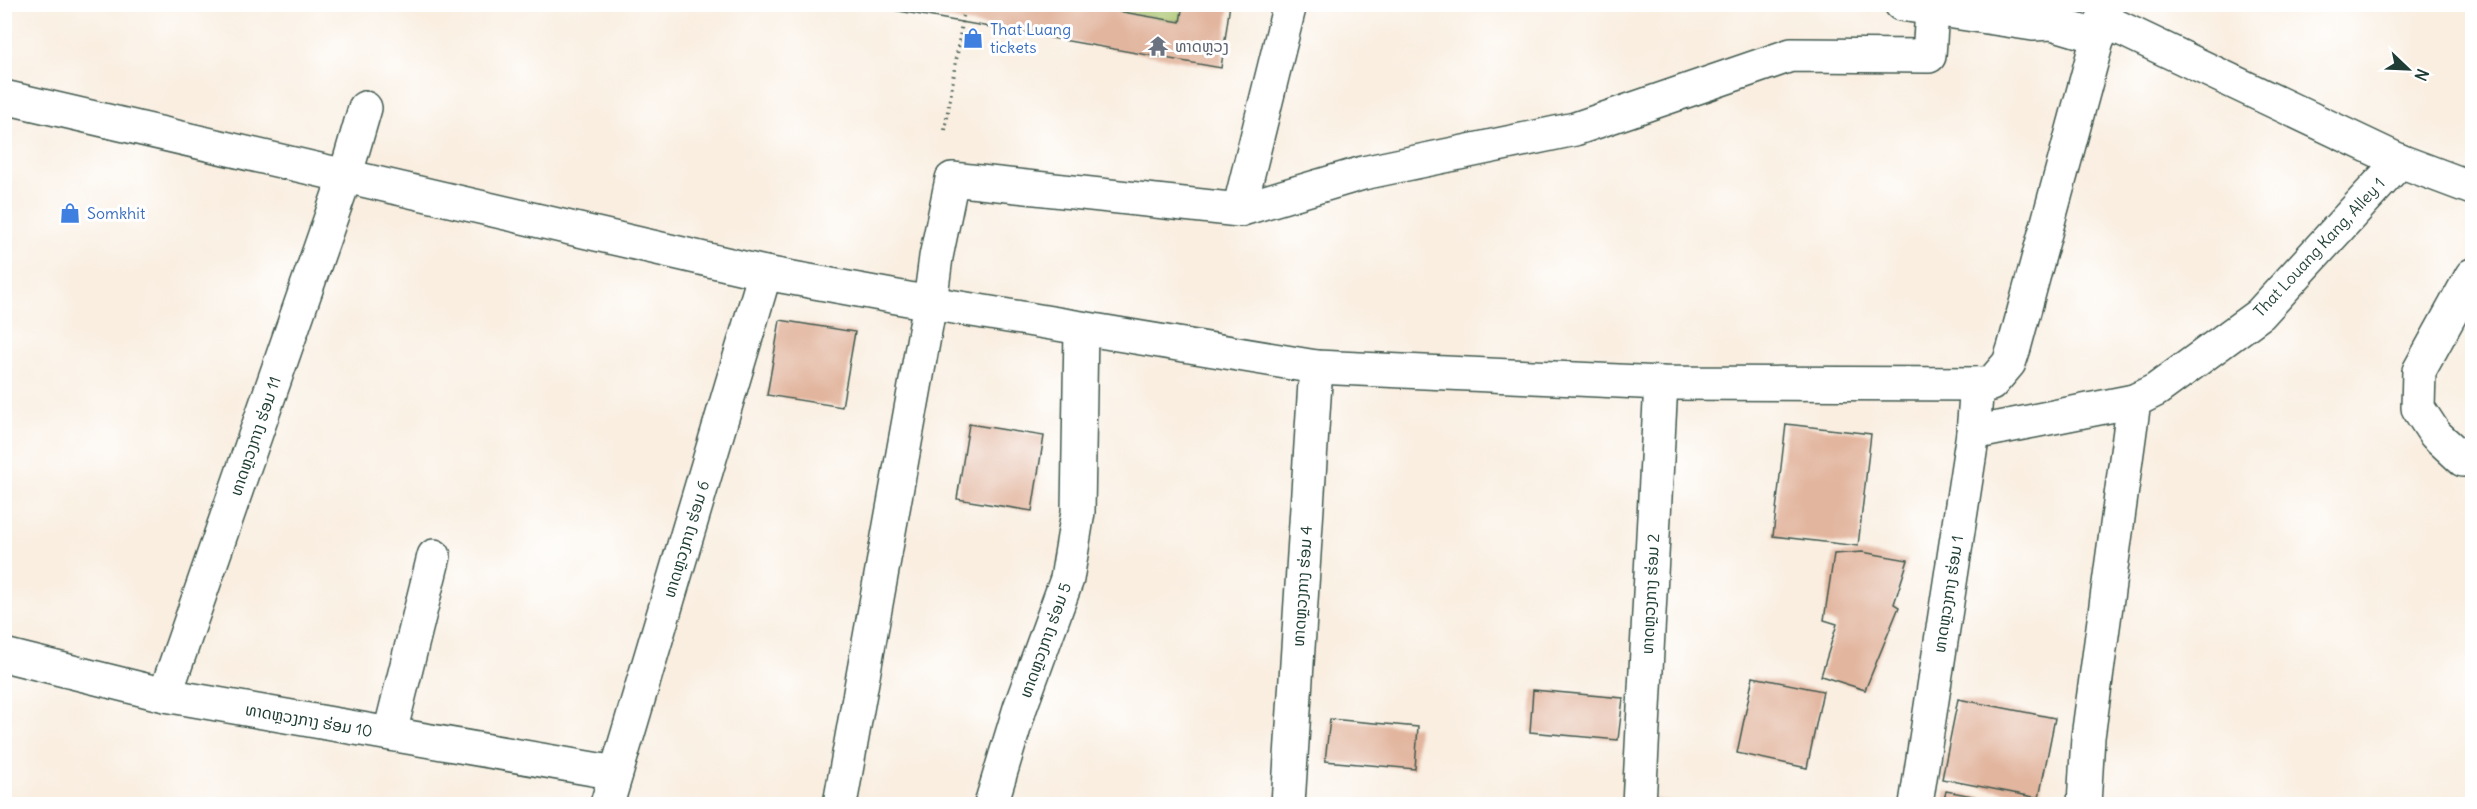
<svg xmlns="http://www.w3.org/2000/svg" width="2477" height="809" font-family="Delius,'Noto Sans Lao',sans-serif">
<rect width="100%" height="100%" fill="#fff"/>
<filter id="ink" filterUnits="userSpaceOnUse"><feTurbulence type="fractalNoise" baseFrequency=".0167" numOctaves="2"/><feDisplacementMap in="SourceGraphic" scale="12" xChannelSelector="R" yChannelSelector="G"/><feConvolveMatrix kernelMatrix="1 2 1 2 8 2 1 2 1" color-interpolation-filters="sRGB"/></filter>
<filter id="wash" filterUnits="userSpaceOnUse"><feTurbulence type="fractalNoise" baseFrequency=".008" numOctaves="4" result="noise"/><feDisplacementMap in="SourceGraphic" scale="24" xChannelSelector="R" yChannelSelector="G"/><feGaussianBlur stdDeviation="1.35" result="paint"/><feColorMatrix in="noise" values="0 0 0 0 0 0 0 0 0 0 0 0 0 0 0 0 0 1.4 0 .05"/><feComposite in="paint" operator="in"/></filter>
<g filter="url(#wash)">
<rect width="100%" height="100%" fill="#f9eee0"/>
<polygon fill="#a7c167" stroke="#637f4e" stroke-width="1.5" points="1077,5 1183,5 1180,22"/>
<g id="blocks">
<g fill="#e2b59e">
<polygon points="859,4 1077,4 1180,22 1183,4 1230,4 1221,68"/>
<polygon points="780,320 855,332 842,407 767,395"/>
<polygon points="969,424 1044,436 1032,511 957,499"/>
<polygon points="1786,424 1871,434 1858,546 1773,536"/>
<polygon points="1862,552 1908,560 1894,604 1899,607 1865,690 1821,676 1837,624 1824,620 1834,554"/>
<polygon points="1753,677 1823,691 1807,768 1737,753"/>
<polygon points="1533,690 1623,698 1618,740 1530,732"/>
<polygon points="1958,699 2055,718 2039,798 1942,779"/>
<polygon points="1330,719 1418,727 1415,769 1325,761"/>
<polygon points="1946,791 2010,803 2010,804 1943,804"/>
<polygon points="1651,799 1692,803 1692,804 1650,804"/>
</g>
</g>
</g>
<g filter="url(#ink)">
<use href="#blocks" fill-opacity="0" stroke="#40584e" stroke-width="1.5"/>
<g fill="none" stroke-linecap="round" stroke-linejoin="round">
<g stroke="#40584e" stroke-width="36">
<g id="minor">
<polyline points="1901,4 2033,24 2052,23 2099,37"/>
<polyline points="2103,20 2400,161 2472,188"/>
<polyline points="4,97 765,273 930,303 1316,367 1661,383 1991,384 2009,363 2014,348 2107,4"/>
<polyline points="1239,210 1290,4"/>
<polyline points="1973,433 2134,401 2156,390 2260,314 2400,161"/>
<polyline points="2463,460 2435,434 2418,408 2419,371 2472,275"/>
<polyline points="4,655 165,695 616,773"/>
<polyline points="165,695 345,177 365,108"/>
<polyline points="390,733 434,556"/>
<polyline points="607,804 765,273"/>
<polyline points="840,804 930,303 936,257 952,179 1239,210 1363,173 1575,129 1791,55 1929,56 1932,10"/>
<polyline points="991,804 1020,708 1067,579 1078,512 1081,329"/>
<polyline points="1288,804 1316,367"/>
<polyline points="1639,804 1661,383"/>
<polyline points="1916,804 1973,433 1977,384"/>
<polyline points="2084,804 2088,737 2134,401"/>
</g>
</g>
<polyline stroke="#40584e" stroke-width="4" stroke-dasharray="1.5 4.5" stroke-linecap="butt" points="945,130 965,4"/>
<use href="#minor" stroke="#fff" stroke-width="33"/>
</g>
</g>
<defs>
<g id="shop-bare" transform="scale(1.62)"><path d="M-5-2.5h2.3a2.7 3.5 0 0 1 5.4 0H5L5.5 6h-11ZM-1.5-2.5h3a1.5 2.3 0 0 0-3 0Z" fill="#3f7fe0" stroke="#fff" stroke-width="2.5" paint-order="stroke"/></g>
<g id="temple-bare" transform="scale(1.62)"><path d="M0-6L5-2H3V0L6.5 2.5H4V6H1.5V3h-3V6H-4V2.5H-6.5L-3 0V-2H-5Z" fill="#6b7280" stroke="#fff" stroke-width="2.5" paint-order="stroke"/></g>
</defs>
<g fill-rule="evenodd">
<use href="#shop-bare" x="973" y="38"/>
<use href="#temple-bare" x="1158" y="46"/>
<use href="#shop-bare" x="70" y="213"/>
</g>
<g text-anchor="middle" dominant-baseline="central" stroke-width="6" stroke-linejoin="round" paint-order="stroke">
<g font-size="16" fill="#366cbe" stroke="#fff" text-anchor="start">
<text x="990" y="29">That Luang<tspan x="990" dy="18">tickets</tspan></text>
<text x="87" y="213">Somkhit</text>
</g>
<g font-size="16" fill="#5b616d" stroke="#fff" text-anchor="start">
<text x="1175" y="46">ທາດຫຼວງ</text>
</g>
<g font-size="16" fill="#1f3d34" stroke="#fff">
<text transform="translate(2319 247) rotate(-47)">That Louang Kang, Alley 1</text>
<text transform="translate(255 436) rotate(-71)">ທາດຫຼວງກາງ ຮ່ອມ 11</text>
<text transform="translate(686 539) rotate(-73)">ທາດຫຼວງກາງ ຮ່ອມ 6</text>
<text transform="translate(1302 586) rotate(-86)">ທາດຫຼວງກາງ ຮ່ອມ 4</text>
<text transform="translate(1650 594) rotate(-87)">ທາດຫຼວງກາງ ຮ່ອມ 2</text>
<text transform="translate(1948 594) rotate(-81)">ທາດຫຼວງກາງ ຮ່ອມ 1</text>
<text transform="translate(1045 640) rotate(-70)">ທາດຫຼວງກາງ ຮ່ອມ 5</text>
<text transform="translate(309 720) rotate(10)">ທາດຫຼວງກາງ ຮ່ອມ 10</text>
</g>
</g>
<rect width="2477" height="809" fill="none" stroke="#fff" stroke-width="24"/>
<g transform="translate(2408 69) rotate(113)" stroke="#ffffff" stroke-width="4.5" paint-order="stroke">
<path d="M0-4.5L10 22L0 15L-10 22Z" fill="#1f3d34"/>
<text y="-9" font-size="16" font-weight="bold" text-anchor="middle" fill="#1f3d34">N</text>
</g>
</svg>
